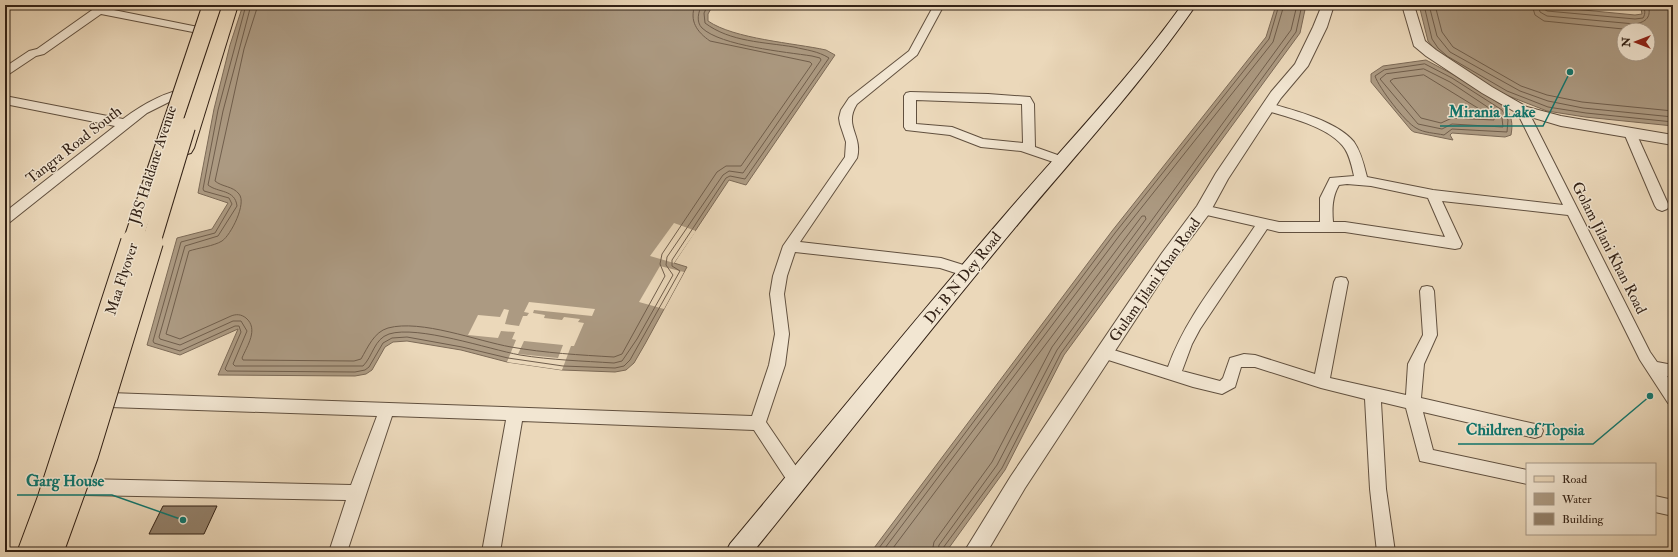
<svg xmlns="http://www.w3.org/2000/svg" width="1678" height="557" font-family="'IM FELL Double Pica',serif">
<rect width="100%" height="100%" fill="#ebd8ba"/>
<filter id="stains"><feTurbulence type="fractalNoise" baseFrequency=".005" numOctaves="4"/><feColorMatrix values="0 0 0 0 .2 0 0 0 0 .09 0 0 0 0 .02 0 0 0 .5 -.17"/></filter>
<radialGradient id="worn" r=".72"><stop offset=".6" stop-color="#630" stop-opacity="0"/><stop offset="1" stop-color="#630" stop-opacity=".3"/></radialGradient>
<g fill="#ac9a82" stroke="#7c6a57" fill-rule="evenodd">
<path d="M 243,5 L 713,5 L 708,14 L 708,21 C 734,39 794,43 826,50 L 835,55 L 746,185 L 729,180 L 674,263 L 687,267 L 645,344 L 634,363 L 626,370 L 615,372 L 562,370 L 507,362 L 461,350 L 407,341 L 393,342 L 385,347 L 372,370 L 366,374 L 355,376 L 218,375 L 238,329 L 180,355 L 147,345 L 177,238 L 212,229 L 228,203 L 198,193 L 214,109 L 230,45 Z"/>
<polygon points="1276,5 1306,5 1300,33 1064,355 1005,470 946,552 871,552 1112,231 1266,37"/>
<path d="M 1419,5 L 1532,5 L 1635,15 L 1642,14 L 1641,9 L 1636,5 L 1673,5 L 1673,126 L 1585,117 L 1547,111 L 1506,95 L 1478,80 L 1435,50 L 1428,41 ZM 1624,30 L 1648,30 L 1648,54 L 1624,54 Z"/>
<path d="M 1426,60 L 1454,75 L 1505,107 C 1512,116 1513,124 1511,135 L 1505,137 L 1452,133 L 1450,135 L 1453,140 L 1414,132 L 1411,130 L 1371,82 L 1371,74 L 1383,66 Z"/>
</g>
<g fill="#ebd8ba" fill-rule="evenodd">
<polygon points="674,223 696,231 674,263 650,256"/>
<polygon points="660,266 684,272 664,309 639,302"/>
<path d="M 529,302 L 595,309 L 592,316 L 534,310 L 533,313 L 545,315 L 544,318 L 562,320 L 564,317 L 580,319 L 578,322 L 584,323 L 574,346 L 571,346 L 562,370 L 507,362 L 516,340 L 512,339 L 515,332 L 501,331 L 498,338 L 468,335 L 478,315 L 500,317 L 504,309 L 509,310 L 505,324 L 519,326 L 523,316 L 527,316 L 529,313 L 524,312 ZM 524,341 L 563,345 L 558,358 L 518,354 Z"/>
</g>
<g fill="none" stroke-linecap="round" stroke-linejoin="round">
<g stroke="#705e4c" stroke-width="1">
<path d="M 246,5 L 218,110 L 203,189 L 204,191 L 229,198 L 232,204 L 215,233 L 181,242 L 153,341 L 154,343 L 180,351 L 235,326 L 239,326 L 241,332 L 225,369 L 227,371 L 355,372 L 365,370 L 369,367 L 383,343 L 392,338 L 407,337 L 462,347 L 508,358 L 563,366 L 615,368 L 624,366 L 630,360 L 680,271 L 672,266 L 672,260 L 726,178 L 730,176 L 745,179 L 829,58 C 818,51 806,50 794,47 C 764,42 730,42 705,23 L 704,13 L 708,5"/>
<path d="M 251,5 L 223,111 L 208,185 C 218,193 235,189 237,206 L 218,236 L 185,246 L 159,337 L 160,339 L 180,345 L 233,321 L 241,321 L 247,331 L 233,364 L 235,366 L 363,366 C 373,356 374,339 389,334 C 418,325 488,349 520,355 C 551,360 583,361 614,363 L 622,361 L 637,339 L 673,275 L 666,265 L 667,257 L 723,175 L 729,171 L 743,173 L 821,60 L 820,58 L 812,56 C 786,52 721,46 702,28 C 696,22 698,12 702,5"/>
<path d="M 258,5 L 244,49 L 215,181 C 222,187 233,186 239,194 C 247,203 231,235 222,241 C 214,246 198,248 189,251 L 166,334 L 180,339 L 231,316 C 236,314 241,314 246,318 C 259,329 247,346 242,358 L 243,360 L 354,361 L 361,359 C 368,347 374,332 388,328 C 421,319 477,341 511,347 C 545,353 580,355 614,357 L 622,354 L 665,276 L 660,264 L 662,254 L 717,172 L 726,166 L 741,166 L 812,64 L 810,62 L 710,41 C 697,32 689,21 695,5"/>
<polyline points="1424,5 1432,39 1438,48 1447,56 1507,91 1548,107 1586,113 1673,122"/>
<polyline points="1429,5 1437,36 1450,52 1520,91 1548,101 1583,108 1673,117"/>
<polyline points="1435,5 1442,32 1453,47 1521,86 1547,95 1582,102 1673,111"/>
<polyline points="1532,5 1535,15 1544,21 1633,30"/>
<path d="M 1538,5 L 1540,12 L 1547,16 L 1635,24 C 1646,22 1652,17 1648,5"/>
<path d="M 1543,5 L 1544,9 L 1547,11 L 1635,19 L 1643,18 C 1646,13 1645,9 1642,5"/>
<path d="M 1425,64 L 1452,78 L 1502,110 L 1508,120 L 1507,132 L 1452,129 L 1444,135 C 1435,133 1424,133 1416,128 C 1405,122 1379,88 1375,76 L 1384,70 Z"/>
<polygon points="1424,69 1450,82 1498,114 1502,118 1503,127 1452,124 1442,129 1418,124 1380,79 1386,74"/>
<polygon points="1424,75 1494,118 1494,120 1452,118 1441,123 1421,118 1390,81 1393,79"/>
<polyline points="876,552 1115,233 1269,39 1279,5"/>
<polyline points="882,552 1119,236 1273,42 1284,5"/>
<polyline points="890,552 1142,216 1145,216 1146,219 1052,347 992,462 934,542 932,552"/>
<polyline points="938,552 939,545 997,465 1057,350 1291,30 1297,5"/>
<polyline points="943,552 943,548 1002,468 1061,353 1296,32 1302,5"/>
</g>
</g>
<polygon fill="#93816b" stroke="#332216" points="163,506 217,506 204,534 149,534"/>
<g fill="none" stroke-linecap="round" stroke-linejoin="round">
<g stroke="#61503f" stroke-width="2">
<g id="minor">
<path d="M 934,5 L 944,5 L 917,55 L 857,104 C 843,126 863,135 857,158 L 800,242 L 941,258 L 973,268 L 975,272 L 973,276 L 968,277 L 940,268 L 795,252 L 787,276 L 784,294 L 789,334 L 785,365 L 766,422 L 802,475 L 804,480 L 802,485 L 796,488 L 790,485 L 754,430 L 522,421 L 500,552 L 482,552 L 506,420 L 392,416 L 347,552 L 329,552 L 346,500 L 84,495 L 78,492 L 76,487 L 78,482 L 84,479 L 351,485 L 377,416 L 110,407 L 104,405 L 102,400 L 104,395 L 110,393 L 752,416 L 769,365 L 775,334 L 770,294 L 773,276 L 783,246 L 845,157 L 846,142 L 840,124 L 839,118 L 841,110 L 849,98 L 909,51 Z"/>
<polygon points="99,7 198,27 203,30 198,33 101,14 44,54 36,56 9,74 5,76 5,67 29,51 37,49 95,8"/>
<path d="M 189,88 L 193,89 L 195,92 L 193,95 L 179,97 L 147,113 L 10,222 L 5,224 L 5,212 L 115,126 L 5,104 L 5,96 L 123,119 C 143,104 164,92 189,88 Z"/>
<path d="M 910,92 L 988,94 L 1030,97 L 1034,104 L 1035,147 L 1066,158 L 1068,161 L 1066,164 L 1062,165 L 1021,151 L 981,147 L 950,135 L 906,130 L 904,127 L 904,96 L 906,93 ZM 916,100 L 1022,104 L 1023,143 L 983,139 L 952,127 L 916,124 Z"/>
<path d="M 1268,103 C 1293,110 1337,121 1354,142 C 1361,152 1364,165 1367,177 L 1433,190 L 1563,205 L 1516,110 L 1518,107 L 1526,107 L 1650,352 L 1657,362 L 1673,365 L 1673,377 L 1667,376 L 1673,385 L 1673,405 L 1668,403 L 1640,360 L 1568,215 L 1442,201 L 1462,244 L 1460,248 L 1455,249 L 1345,232 L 1279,232 L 1267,229 L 1200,329 L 1192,344 L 1182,371 L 1220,381 L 1223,378 L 1230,358 L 1244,354 L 1255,355 L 1315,374 L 1334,282 L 1336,278 L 1341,277 L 1346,278 L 1348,282 L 1330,378 L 1406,395 L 1408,364 L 1423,335 L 1420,291 L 1422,287 L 1427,286 L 1432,287 L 1434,291 L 1437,335 L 1424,364 L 1421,398 L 1535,424 L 1541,426 L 1543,431 L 1541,436 L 1535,438 L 1423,412 L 1433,450 L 1527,470 L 1527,484 L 1420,461 L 1406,408 L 1381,402 L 1386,489 L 1395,552 L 1377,552 L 1370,489 L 1365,399 L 1321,388 L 1255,367 L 1241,367 L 1235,387 L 1222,394 L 1193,387 L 1099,357 L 1097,353 L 1099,349 L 1104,347 L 1168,367 C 1187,314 1224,273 1255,226 L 1198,213 L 1196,210 L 1198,207 L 1203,205 L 1279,222 L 1320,222 L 1320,198 L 1330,178 L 1354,176 C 1352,167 1350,157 1345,149 C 1331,127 1288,117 1264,110 L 1262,107 L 1264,104 ZM 1347,184 L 1371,186 L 1428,198 L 1445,237 L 1345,222 L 1333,222 C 1332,209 1332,197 1339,185 Z"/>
<polygon points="1630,129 1634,130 1636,133 1669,206 1667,209 1662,211 1657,209 1655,206 1624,133 1626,130"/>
<polygon points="1655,496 1673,500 1673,516 1655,512"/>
</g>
</g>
<g stroke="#61503f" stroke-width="2">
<g id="tertiary">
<polygon points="1322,5 1334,5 1327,27 1308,66 1281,98 1228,179 1209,214 1174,261 1025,488 987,552 964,552 1011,476 1162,253 1197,206 1216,173 1271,92 1295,64 1313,27"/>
<polygon points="1402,5 1414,5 1425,41 1436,50 1492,87 1527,107 1561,116 1673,135 1673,145 1561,126 1517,113 1482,93 1426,56 1414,46"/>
</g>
</g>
<g stroke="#332216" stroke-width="2">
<path id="secondary" d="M 1182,5 L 1196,5 C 1142,83 1078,152 1018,224 C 928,332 841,443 753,552 L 726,552 L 730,544 C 821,435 911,324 1004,216 C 1064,146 1128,80 1182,5 Z"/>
</g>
<g stroke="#332216" stroke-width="2">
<polygon id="primary" points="222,5 238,5 194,148 191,153 184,155 177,153 174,148"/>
</g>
<use href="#minor" fill="#f2e6d2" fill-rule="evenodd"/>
<use href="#tertiary" fill="#f2e6d2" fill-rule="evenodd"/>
<use href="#secondary" fill="#f2e6d2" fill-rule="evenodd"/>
<use href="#primary" fill="#ebd8ba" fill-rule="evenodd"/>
<g stroke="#332216" stroke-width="20" stroke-linecap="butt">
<g id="motorway-bridge-far1">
<polyline points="132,243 212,5"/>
<polyline points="151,243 186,127"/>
</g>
</g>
<g stroke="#332216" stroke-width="26" stroke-linecap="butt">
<g id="motorway-bridge">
<polyline points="30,552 49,501 133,242"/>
<polyline points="51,552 86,455 151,242"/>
</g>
</g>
<use href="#motorway-bridge-far1" stroke="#ebd8ba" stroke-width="18"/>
<use href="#motorway-bridge" stroke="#ebd8ba" stroke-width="24"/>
</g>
<g text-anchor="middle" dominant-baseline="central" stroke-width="3" stroke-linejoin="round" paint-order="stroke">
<g font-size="15" fill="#332216" stroke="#f2e6d2">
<text transform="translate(74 145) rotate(-38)">Tangra Road South</text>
<text transform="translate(153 165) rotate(-72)">JBS Haldane Avenue</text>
<text transform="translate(1609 248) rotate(63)">Golam Jilani Khan Road</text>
<text transform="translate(963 278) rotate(-51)">Dr. B N Dey Road</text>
<text transform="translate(122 279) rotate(-72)">Maa Flyover</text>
<text transform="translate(1155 280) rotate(-55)">Gulam Jilani Khan Road</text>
</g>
</g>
<path fill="none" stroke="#0f766e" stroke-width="1.5" d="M1570 72L1543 126H1440M1650 396L1593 444H1458M183 520L112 495H17"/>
<g fill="#0f766e" stroke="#f2e6d2" stroke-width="1.5">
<circle cx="1570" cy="72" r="4"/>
<circle cx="1650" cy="396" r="4"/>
<circle cx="183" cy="520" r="4"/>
</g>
<g font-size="16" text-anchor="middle" font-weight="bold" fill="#0f766e" stroke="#f2e6d2" stroke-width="3" stroke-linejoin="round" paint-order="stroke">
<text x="1492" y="117">Mirania Lake</text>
<text x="1525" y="435">Children of Topsia</text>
<text x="65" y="486">Garg House</text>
</g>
<rect width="1678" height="557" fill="none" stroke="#ebd8ba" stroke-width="20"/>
<rect x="6" y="6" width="1666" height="545" fill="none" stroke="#332216" stroke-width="2"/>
<rect x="10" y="10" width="1658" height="537" fill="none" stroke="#332216"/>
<rect x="1526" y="463" width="130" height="72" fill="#f2e6d2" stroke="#a69887"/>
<rect x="1534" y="476" width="20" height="6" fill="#ebd8ba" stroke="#a69887"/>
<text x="1562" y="483" font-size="12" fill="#332216">Road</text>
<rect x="1534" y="493" width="20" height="12" fill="#ac9a82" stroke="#a69887"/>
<text x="1562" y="503" font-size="12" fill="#332216">Water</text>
<rect x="1534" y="513" width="20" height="12" fill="#93816b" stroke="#a69887"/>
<text x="1562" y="523" font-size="12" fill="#332216">Building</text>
<g transform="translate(1636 42) rotate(270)"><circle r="19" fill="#f2e6d2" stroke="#a69887"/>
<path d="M0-3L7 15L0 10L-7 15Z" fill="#8f2418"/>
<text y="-6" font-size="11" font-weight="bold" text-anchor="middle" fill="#332216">N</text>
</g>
<rect width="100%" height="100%" filter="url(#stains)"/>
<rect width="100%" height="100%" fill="url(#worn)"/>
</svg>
